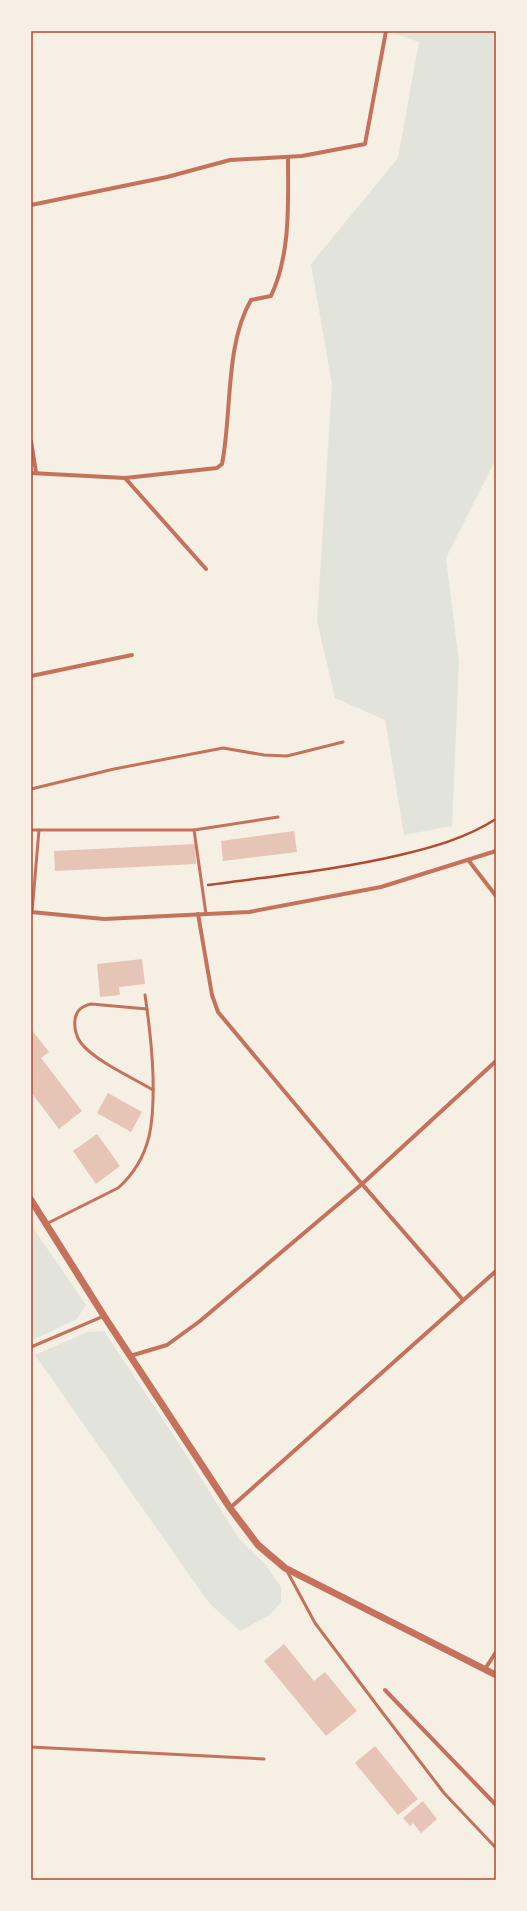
<svg xmlns="http://www.w3.org/2000/svg" width="527" height="1911" font-family="'Open Sans',sans-serif">
<rect width="100%" height="100%" fill="#f6efe4"/>
<g fill="#e2e4dc">
<polygon points="387,31 496,31 496,459 446,558 459,662 452,826 404,835 385,720 335,698 317,621 332,385 311,264 398,158 419,42"/>
<polygon points="31,1225 86,1305 77,1319 31,1341"/>
<polygon points="104,1331 178,1442 240,1540 266,1565 281,1587 281,1602 270,1615 240,1631 209,1603 35,1355 87,1332"/>
</g>
<g fill="#e6c5b7">
<polygon points="294,831 297,852 223,861 221,841"/>
<polygon points="195,844 196,864 55,871 54,851"/>
<polygon points="142,959 145,984 119,987 120,995 100,997 97,964"/>
<polygon points="31,1029 49,1052 41,1058 82,1111 59,1129 31,1092"/>
<polygon points="108,1093 142,1112 131,1132 97,1113"/>
<polygon points="97,1134 120,1166 96,1184 73,1151"/>
<polygon points="284,1644 314,1681 325,1672 357,1711 326,1736 264,1661"/>
<polygon points="375,1746 418,1799 398,1815 355,1763"/>
<polygon points="423,1801 437,1819 421,1833 413,1823 410,1826 403,1818"/>
</g>
<g fill="none" stroke-linecap="round" stroke-linejoin="round">
<path stroke="#b5482f" stroke-width="2.5" d="M 208,885 C 272,876 337,870 400,855 C 434,847 466,838 496,819"/>
<g stroke="#c5725c" stroke-width="3">
<polyline points="31,789 114,769 223,748 264,755 287,756 343,742"/>
<polyline points="31,830 39,830 32,912"/>
<polyline points="39,830 194,830 206,914"/>
<polyline points="194,830 278,817"/>
<path d="M 147,1009 L 91,1004 C 82,1006 76,1010 75,1020 C 74,1027 76,1037 81,1043 C 95,1061 133,1078 153,1090"/>
<path d="M 46,1224 L 118,1188 C 153,1157 154,1119 153,1075 C 152,1048 149,1022 145,995"/>
<polyline points="31,1347 104,1316"/>
<polyline points="287,1571 315,1623 382,1712 444,1793 496,1848"/>
<polyline points="31,1747 264,1759"/>
</g>
<g stroke="#c5725c" stroke-width="4">
<polyline points="31,205 167,177 230,160 302,156 365,144 386,31"/>
<polyline points="31,441 36,472"/>
<path d="M 31,473 L 125,478 L 217,468 L 222,464 C 232,414 225,344 251,300 L 271,296 C 291,253 288,203 288,157"/>
<polyline points="125,478 206,569"/>
<polyline points="31,676 132,655"/>
<polyline points="469,861 496,896"/>
<polyline points="31,912 104,919 249,912 381,887 496,851"/>
<polyline points="198,914 212,995 218,1012 362,1184 463,1300"/>
<polyline points="130,1356 167,1345 200,1321 362,1184 496,1061"/>
<polyline points="230,1508 496,1271"/>
<polyline points="485,1669 496,1652"/>
<polyline points="385,1690 496,1805"/>
</g>
<polyline stroke="#c5725c" stroke-width="7" points="31,1200 104,1316 230,1508 258,1545 285,1568 496,1675"/>
</g>
<rect width="527" height="1911" fill="none" stroke="#f6efe4" stroke-width="64"/>
<rect x="32" y="32" width="463" height="1847" fill="none" stroke="#b5482f" stroke-width="1.5"/>
</svg>
